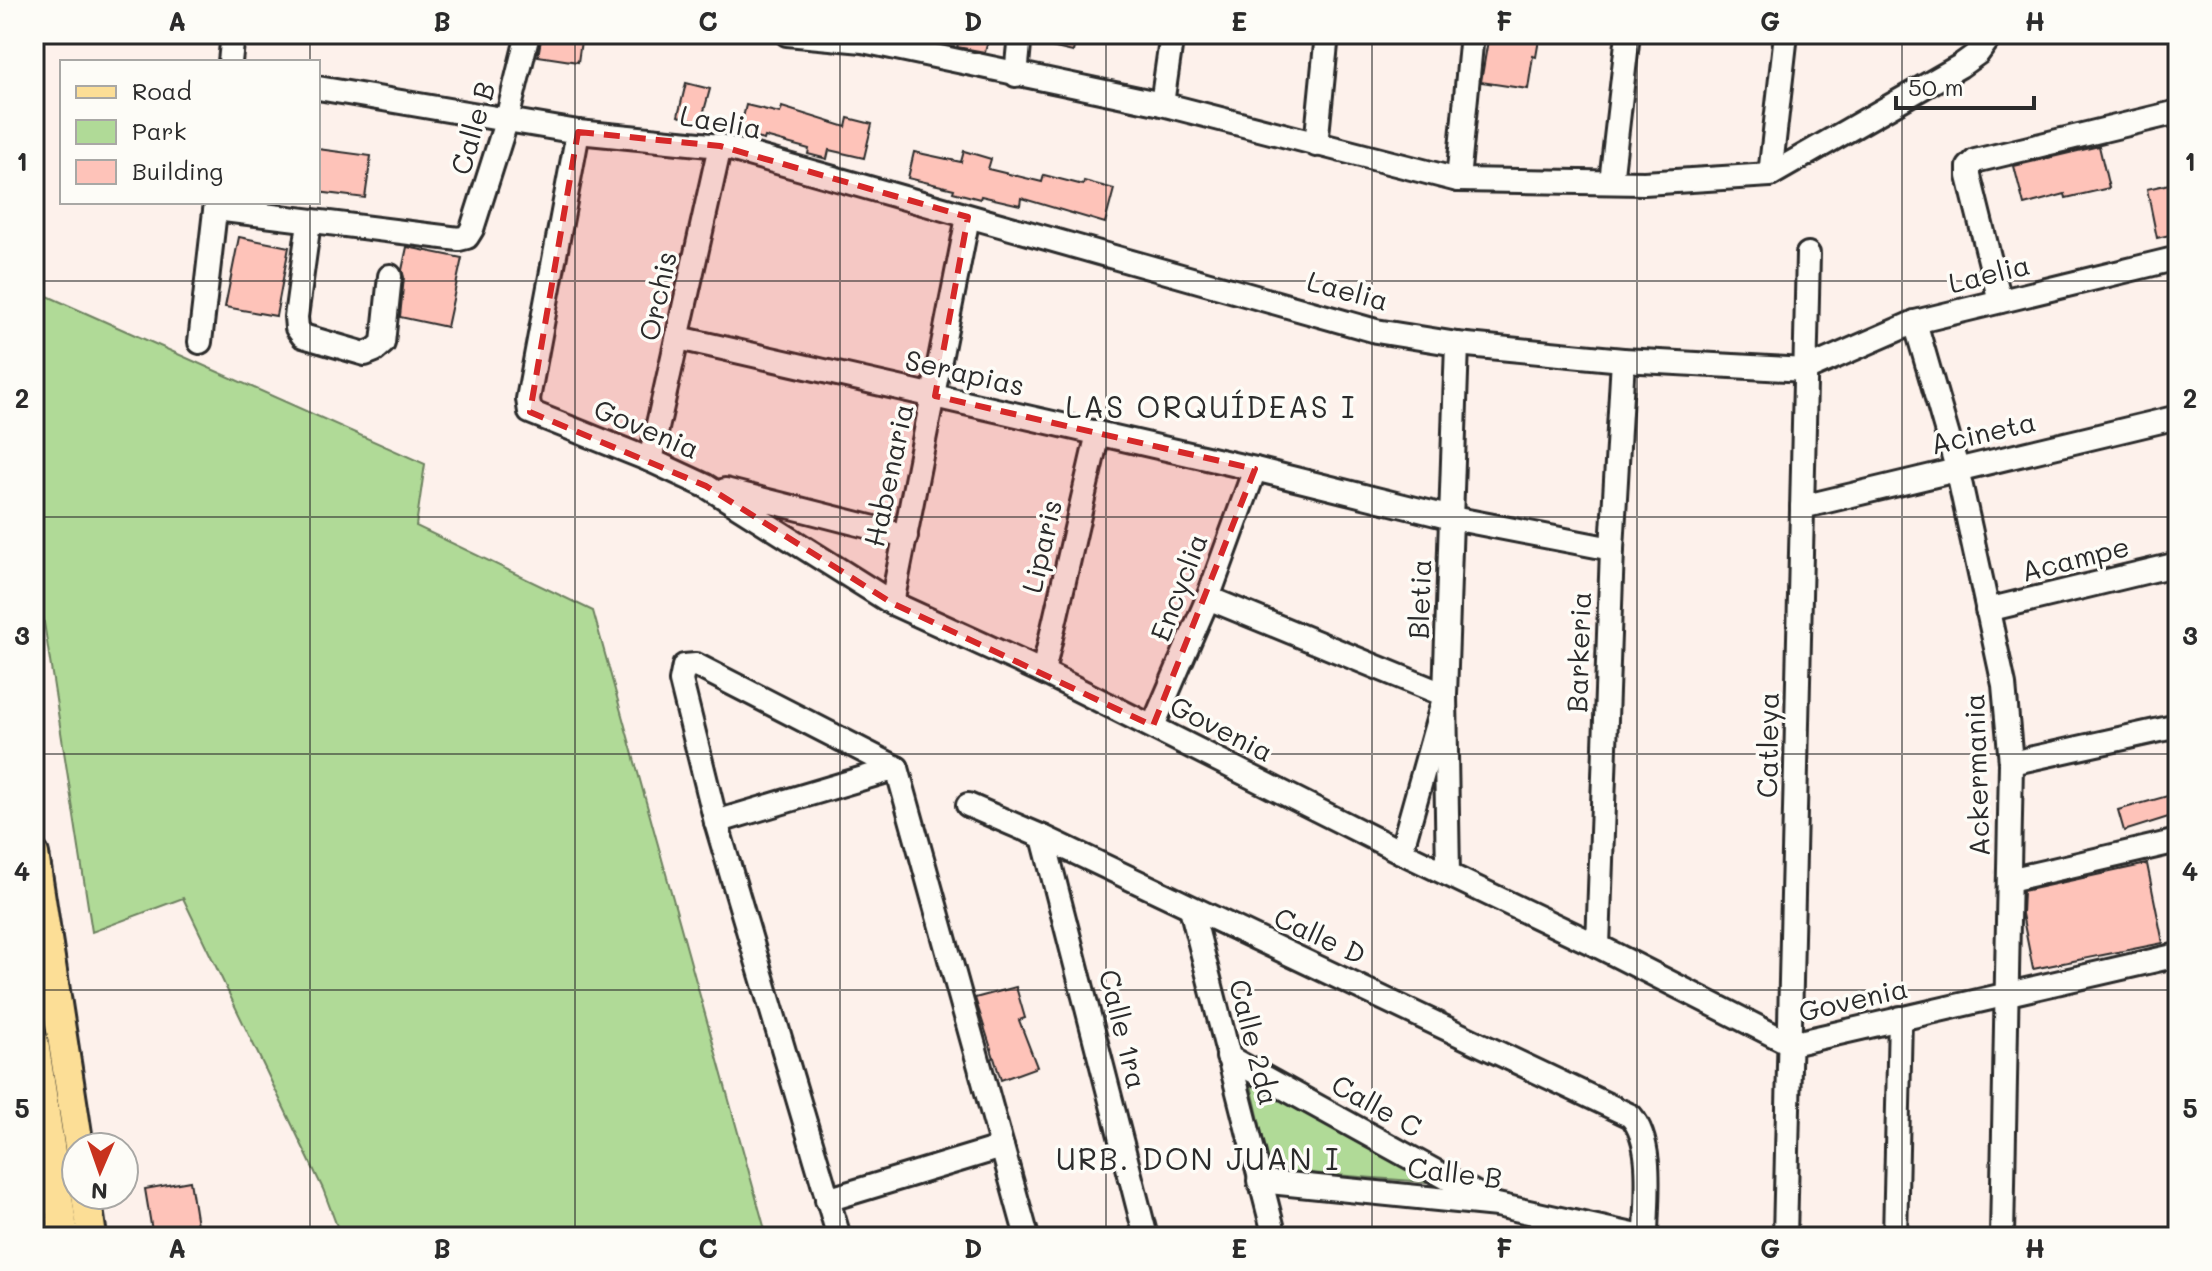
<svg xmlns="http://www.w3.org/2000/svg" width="2212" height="1271" font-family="Mali,sans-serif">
<rect width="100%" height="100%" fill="#fdf1eb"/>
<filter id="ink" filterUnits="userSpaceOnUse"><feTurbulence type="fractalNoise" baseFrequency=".0125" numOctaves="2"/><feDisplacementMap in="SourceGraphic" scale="16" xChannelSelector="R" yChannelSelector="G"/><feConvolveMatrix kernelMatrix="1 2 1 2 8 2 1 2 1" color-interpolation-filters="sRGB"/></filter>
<g filter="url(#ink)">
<g fill="#b0da97" stroke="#6e8261" stroke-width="2">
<polygon points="34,290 425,464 416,526 593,611 767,1237 341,1237 323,1189 183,898 92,932 34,558"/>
<polygon points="1250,1080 1465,1185 1270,1170"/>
</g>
<g fill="#fec3b9" stroke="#2b2b2b" stroke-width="2">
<polygon points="542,34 582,34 578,62 538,56"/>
<polygon points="961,34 990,34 985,52 957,47"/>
<polygon points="1054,34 1077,34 1073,52 1051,47"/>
<polygon points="1489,34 1540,34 1536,57 1533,56 1528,89 1481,82"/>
<polygon points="686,83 710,89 701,122 678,116"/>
<polygon points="746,105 780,113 782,107 846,127 848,118 872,124 864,158 829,150 827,159 808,154 809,149 765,137 764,140 739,134"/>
<polygon points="2099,146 2109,188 2066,198 2065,194 2024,205 2014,166"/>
<polygon points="318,149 371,156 365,198 318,192"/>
<polygon points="964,151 991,159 988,169 1042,182 1044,175 1083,185 1084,181 1114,189 1105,223 1021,198 1020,205 981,196 980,199 953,192 954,189 908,178 914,152 961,162"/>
<polygon points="2178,182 2178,233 2157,238 2147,189"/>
<polygon points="239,237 289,247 276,316 225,307"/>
<polygon points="407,247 462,258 447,327 400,317 404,277 402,270"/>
<polygon points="2178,793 2178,814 2124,831 2118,810"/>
<polygon points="2147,864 2163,943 2033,969 2022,914 2023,891"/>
<polygon points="1016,987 1025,1018 1019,1020 1037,1067 1001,1080 975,998"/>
<polygon points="190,1181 199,1237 153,1237 145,1189"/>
</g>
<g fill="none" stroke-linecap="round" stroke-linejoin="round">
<g stroke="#2b2b2b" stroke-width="28">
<g id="minor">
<polyline points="787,34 863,41 1162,104 1458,180 1644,183 1770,175 1960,66 1978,53 1992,34"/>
<polyline points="230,62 233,34"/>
<polyline points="1016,75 1020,34"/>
<polyline points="318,88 578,132 720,146 1376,331 1457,344 1623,360 1805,370 1915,322 2178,258"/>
<polyline points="1162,104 1172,34"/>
<polyline points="578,132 528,399 530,412 650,460 706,486 892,603 1043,672 1401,852 1598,946 1791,1044 2178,955"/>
<polyline points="1316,145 1327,34"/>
<polyline points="1770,175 1786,34"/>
<polyline points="1458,180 1472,34"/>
<polyline points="1611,182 1628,34"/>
<polyline points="216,209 459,239 467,237 472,229 507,119 528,34"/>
<polyline points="309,222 296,317 297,328 303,336 365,354 375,350 383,343 390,276"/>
<polyline points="2000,301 1969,176 1969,167 1975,161 2178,112"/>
<polyline points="1915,322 1957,468 2004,685 2011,763 2002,1237"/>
<polyline points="679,338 1255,469 1452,518 1612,549"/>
<polyline points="200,342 216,202"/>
<polyline points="650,460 720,146"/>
<polyline points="725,490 906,536"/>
<polyline points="1802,507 2178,417"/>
<polyline points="1208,598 1445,695 1448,874"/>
<polyline points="892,603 968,217"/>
<polyline points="1987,610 2178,564"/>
<polyline points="1043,672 1098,433"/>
<polyline points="1153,726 1208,598 1255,469"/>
<polyline points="2011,763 2178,726"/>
<path d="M 968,805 L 1043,837 L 1631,1116 C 1655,1144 1646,1201 1646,1237"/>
<polyline points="716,822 897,768"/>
<polyline points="1043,837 1146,1237"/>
<polyline points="1401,852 1445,695 1457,344"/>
<polyline points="2009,880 2178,841"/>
<polyline points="1191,908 1275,1237"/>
<polyline points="1598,946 1612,549 1623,360"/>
<polyline points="1228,1057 1489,1201"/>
<polyline points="1259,1181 1497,1205 1642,1237"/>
<polyline points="827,1200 1002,1147"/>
<polyline points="34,1235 77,1237"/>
<polyline points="839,1237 716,822 681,681 684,666 696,665 897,768 1027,1237"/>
<polyline points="1785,1237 1808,254"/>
<polyline points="1895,1237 1900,1018"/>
</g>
</g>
<g stroke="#2b2b2b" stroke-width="34">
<g id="major">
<polyline points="34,854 79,1147"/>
<polyline points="34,1042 64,1237"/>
<polyline points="86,1195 92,1237"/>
</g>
</g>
<use href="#minor" stroke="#fdfcf7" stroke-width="22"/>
<use href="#major" stroke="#fcde96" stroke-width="28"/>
</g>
</g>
<path fill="#d62828" fill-opacity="0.2" stroke="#d62828" stroke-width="6" stroke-dasharray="16 10" stroke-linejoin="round" d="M 578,132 L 720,146 L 968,217 L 935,396 L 1255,469 L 1153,726 L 892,603 L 706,486 L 530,412 Z"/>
<path fill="none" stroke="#2b2b2b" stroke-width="2" stroke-opacity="0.55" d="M 310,34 L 310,62M 575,34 L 575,1237M 840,34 L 840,1237M 1106,34 L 1106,1237M 1372,34 L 1372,1237M 1637,34 L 1637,1237M 1902,34 L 1902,1237M 310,202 L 310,1237M 34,281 L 2178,281M 34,517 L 2178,517M 34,754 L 2178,754M 34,990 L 2178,990"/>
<g text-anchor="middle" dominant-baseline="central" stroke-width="7" stroke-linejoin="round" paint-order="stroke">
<g font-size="28" fill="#2b2b2b" stroke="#fdfcf7">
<text transform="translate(721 121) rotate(10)">Laelia</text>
<text transform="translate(472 128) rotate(-74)">Calle B</text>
<text transform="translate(1989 273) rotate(-14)">Laelia</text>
<text transform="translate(1348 290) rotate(15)">Laelia</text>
<text transform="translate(657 296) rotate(-78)">Orchis</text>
<text transform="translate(965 372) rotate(13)">Serapias</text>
<text transform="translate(647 428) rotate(23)">Govenia</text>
<text transform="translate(1983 432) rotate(-13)">Acineta</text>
<text transform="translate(888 475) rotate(-78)">Habenaria</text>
<text transform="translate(1041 546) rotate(-77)">Liparis</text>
<text transform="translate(2075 558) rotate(-14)">Acampe</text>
<text transform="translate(1178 587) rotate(-69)">Encyclia</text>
<text transform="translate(1419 599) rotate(-88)">Bletia</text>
<text transform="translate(1578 652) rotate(-88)">Barkeria</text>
<text transform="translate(1222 728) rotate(27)">Govenia</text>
<text transform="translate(1767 745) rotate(-89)">Catleya</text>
<text transform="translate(1976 775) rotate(-92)">Ackermania</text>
<text transform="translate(1320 935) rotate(25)">Calle D</text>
<text transform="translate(1853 999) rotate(-13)">Govenia</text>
<text transform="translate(1124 1029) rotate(76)">Calle 1ra</text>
<text transform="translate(1255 1042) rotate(76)">Calle 2da</text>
<text transform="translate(1377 1105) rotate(29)">Calle C</text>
<text transform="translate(1455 1172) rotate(7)">Calle B</text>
</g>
<g font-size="30" letter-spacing="2" fill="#2b2b2b" stroke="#fdfcf7">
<text x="1211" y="406">LAS ORQUÍDEAS I</text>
<text x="1198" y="1158">URB. DON JUAN I</text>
</g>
</g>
<rect width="2212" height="1271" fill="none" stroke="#fdfcf7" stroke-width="88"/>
<rect x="60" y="60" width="260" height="144" fill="#fdfcf7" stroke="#a9a8a5" stroke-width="2"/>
<rect x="76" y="86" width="40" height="12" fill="#fcde96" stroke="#a9a8a5" stroke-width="2"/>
<text x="132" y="100" font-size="24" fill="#2b2b2b">Road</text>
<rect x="76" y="120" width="40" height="24" fill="#b0da97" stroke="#a9a8a5" stroke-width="2"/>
<text x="132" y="140" font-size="24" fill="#2b2b2b">Park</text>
<rect x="76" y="160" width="40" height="24" fill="#fec3b9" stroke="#a9a8a5" stroke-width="2"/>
<text x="132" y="180" font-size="24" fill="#2b2b2b">Building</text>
<g transform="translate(100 1171) rotate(182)"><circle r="38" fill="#fdfcf7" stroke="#a9a8a5" stroke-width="2"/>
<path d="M0-6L14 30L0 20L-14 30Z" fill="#c8321e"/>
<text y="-12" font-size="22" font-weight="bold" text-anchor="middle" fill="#2b2b2b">N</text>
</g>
<path d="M1896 96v12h138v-12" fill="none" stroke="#2b2b2b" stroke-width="4"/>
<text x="1908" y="96" font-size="24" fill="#2b2b2b" stroke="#fdfcf7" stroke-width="6" paint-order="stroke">50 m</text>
<rect x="44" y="44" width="2124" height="1183" fill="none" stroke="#2b2b2b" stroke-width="3"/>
<g font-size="26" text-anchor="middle" font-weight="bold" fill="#2b2b2b">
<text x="177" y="31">A</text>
<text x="442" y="31">B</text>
<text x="708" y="31">C</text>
<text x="973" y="31">D</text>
<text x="1239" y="31">E</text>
<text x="1504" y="31">F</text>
<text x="1770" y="31">G</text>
<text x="2035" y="31">H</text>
<text x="22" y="171">1</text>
<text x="2190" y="171">1</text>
<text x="22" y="408">2</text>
<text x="2190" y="408">2</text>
<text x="22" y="645">3</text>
<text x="2190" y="645">3</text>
<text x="22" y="881">4</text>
<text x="2190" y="881">4</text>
<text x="22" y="1118">5</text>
<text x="2190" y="1118">5</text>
<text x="177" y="1258">A</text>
<text x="442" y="1258">B</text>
<text x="708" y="1258">C</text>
<text x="973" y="1258">D</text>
<text x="1239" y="1258">E</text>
<text x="1504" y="1258">F</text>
<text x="1770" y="1258">G</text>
<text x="2035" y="1258">H</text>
</g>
</svg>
